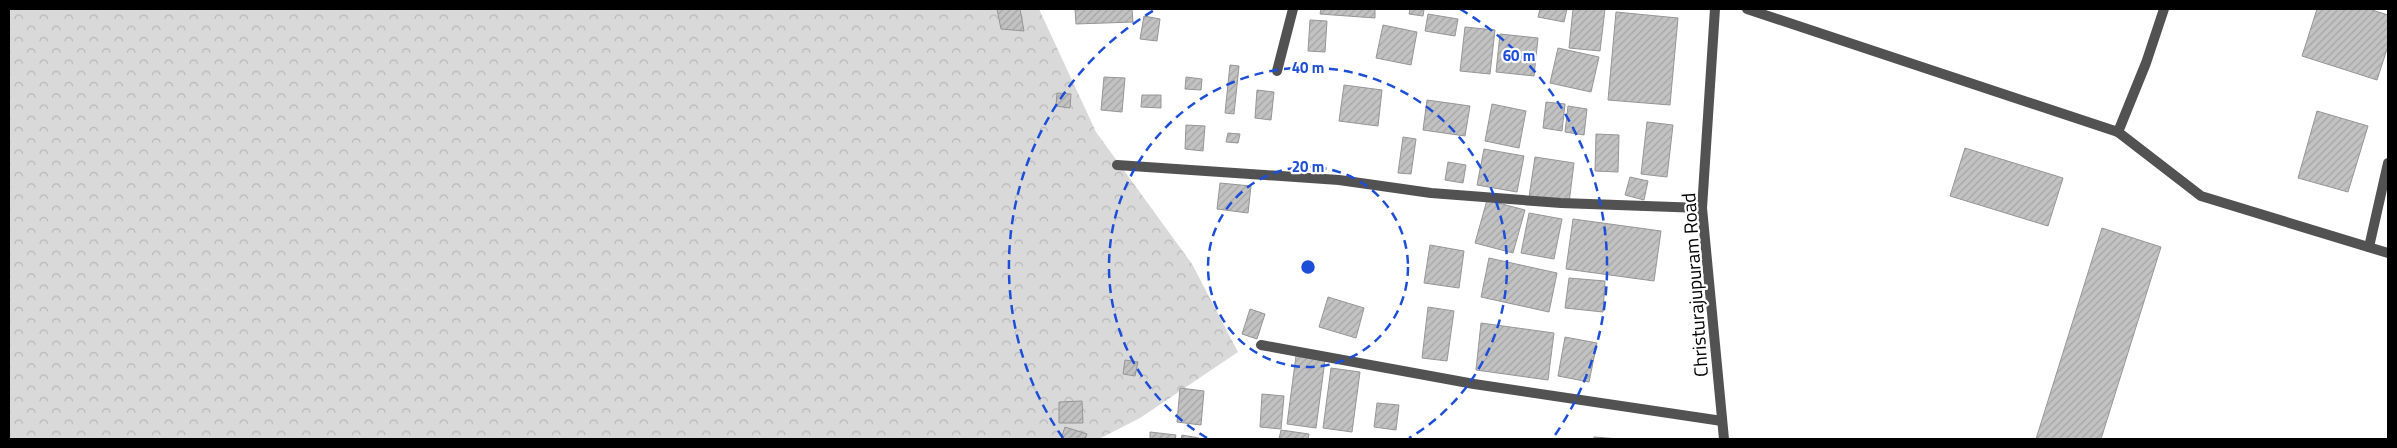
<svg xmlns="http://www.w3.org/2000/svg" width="2397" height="448" font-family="'Titillium Web',sans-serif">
<defs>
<pattern id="forest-crowns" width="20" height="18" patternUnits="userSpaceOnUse" patternTransform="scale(1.25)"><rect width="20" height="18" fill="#d9d9d9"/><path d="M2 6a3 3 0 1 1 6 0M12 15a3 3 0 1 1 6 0" fill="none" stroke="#b8b8b8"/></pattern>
<pattern id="building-hatch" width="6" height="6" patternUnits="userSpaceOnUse" patternTransform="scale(1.25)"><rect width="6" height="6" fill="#c2c2c2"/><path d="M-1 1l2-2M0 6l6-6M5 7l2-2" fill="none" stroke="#a5a5a5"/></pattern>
</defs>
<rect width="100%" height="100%" fill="#fff"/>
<polygon fill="url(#forest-crowns)" points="9,9 1039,9 1096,132 1192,264 1238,352 1140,418 1099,439 9,439"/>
<g fill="url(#building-hatch)" stroke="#969696">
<polygon points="997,9 1020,9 1024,31 1001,29"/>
<polygon points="1075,9 1132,9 1133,22 1076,24"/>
<polygon points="1321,9 1375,9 1375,18 1320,14"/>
<polygon points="1410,9 1424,9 1423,16 1409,14"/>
<polygon points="1540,9 1567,9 1564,22 1538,17"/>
<polygon points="1573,9 1605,9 1600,51 1569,48"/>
<polygon points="2317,9 2369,9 2388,15 2388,46 2377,80 2302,56"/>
<polygon points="1616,12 1678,18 1670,105 1608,100"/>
<polygon points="1428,14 1458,19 1455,36 1425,31"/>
<polygon points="1144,16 1160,19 1157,41 1140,39"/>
<polygon points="1310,20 1327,21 1325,52 1308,51"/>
<polygon points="1383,25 1417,32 1411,65 1376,58"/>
<polygon points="1465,27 1495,30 1490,74 1460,71"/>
<polygon points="1500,34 1538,38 1534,76 1496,72"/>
<polygon points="1558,48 1599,57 1591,92 1550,83"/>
<polygon points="1230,65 1239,66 1234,114 1225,113"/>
<polygon points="1104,77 1125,78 1122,112 1101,110"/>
<polygon points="1186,77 1202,79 1201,90 1185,89"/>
<polygon points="1344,85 1382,90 1378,126 1339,121"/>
<polygon points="1257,90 1274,92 1271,120 1255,118"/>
<polygon points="1057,93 1071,94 1070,108 1056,106"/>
<polygon points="1142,95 1161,95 1161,108 1141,107"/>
<polygon points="1427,100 1470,106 1465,136 1423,130"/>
<polygon points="1546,102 1565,104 1562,131 1543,128"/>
<polygon points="1492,104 1526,111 1519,148 1485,141"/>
<polygon points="1568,106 1587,109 1584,135 1565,132"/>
<polygon points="2317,111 2368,126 2348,192 2298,178"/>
<polygon points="1647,122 1673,125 1667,177 1641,174"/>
<polygon points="1186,125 1205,126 1203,151 1185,149"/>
<polygon points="1228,133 1240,134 1238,143 1226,142"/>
<polygon points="1596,134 1619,135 1618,172 1595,171"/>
<polygon points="1403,137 1416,139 1411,174 1398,173"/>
<polygon points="1965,148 2063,178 2048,226 1950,196"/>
<polygon points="1484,149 1524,156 1517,192 1477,185"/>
<polygon points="1535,157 1574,163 1569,203 1529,197"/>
<polygon points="1448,162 1466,165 1463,183 1445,180"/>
<polygon points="1630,177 1648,181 1644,200 1625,195"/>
<polygon points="1220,183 1251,186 1248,213 1217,209"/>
<polygon points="1487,200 1525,210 1513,253 1475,243"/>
<polygon points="1529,213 1562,219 1554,259 1521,253"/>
<polygon points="1573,219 1661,231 1654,281 1566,269"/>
<polygon points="2102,228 2161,247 2101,439 2036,439"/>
<polygon points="1430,245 1464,251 1459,288 1424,283"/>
<polygon points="1489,258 1557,273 1549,312 1481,297"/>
<polygon points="1569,278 1605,281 1603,312 1565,308"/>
<polygon points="1328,297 1364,308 1356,338 1319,327"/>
<polygon points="1428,307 1454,311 1447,361 1422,358"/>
<polygon points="1250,309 1265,314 1257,339 1242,334"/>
<polygon points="1481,323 1554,333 1548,380 1476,370"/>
<polygon points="1565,337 1597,343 1589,382 1558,376"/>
<polygon points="1296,356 1325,360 1316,428 1287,424"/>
<polygon points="1125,360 1138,362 1135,376 1123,374"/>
<polygon points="1331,368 1360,372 1352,432 1323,428"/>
<polygon points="1180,388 1204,391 1201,425 1177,422"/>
<polygon points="1262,394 1284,396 1281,429 1260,427"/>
<polygon points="1082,401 1083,423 1059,423 1059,402"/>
<polygon points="1377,403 1399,405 1396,430 1374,427"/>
<polygon points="1065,427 1087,434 1085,439 1061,439"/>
<polygon points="1281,430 1309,434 1308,439 1279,439"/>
<polygon points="1150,432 1176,435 1175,439 1150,439"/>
<polygon points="1182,435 1199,438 1199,439 1181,439"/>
<polygon points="1594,437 1619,439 1594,439"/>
</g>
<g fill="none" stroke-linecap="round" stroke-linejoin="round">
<g stroke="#525252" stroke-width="10">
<polyline points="1747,9 2118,132 2201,196 2388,253"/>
<polyline points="1277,71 1293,9"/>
<polyline points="2118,132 2146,63 2164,9"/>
<polyline points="1117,165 1339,180 1431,193 1561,203 1702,208"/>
<polyline points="2369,247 2388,163"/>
<polyline points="1261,345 1474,384 1722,421"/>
</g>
<polyline stroke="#525252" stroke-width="10" points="1715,9 1702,208 1724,439"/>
</g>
<g fill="none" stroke="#1d4ed8" stroke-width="2.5" stroke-dasharray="9 6">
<circle cx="1308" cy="267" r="100"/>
<path d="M1207 438A199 199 0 1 1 1409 438"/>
<path d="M1063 438A299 299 0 0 1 1156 9M1460 9A299 299 0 0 1 1553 438"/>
</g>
<g text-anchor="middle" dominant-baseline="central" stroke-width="4.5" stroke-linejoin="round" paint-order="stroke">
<g font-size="19" fill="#000" stroke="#fff">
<text transform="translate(1694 285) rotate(-94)">Christurajupuram Road</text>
</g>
</g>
<circle cx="1308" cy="267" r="8" fill="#1d4ed8" stroke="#fff" stroke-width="2.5"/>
<g font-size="15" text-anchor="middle" font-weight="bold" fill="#1d4ed8" stroke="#fff" stroke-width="4.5" stroke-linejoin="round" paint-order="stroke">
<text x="1519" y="61">60 m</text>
<text x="1308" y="73">40 m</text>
<text x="1308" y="172">20 m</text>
</g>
<rect width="2397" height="448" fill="none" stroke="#000000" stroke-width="20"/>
</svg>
